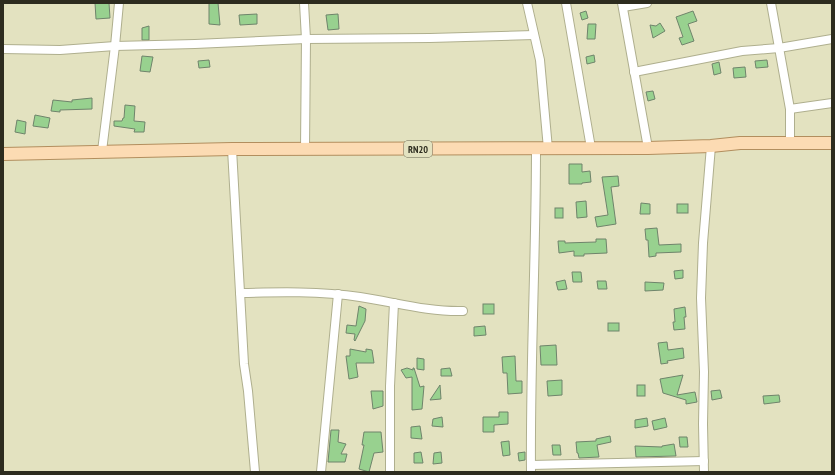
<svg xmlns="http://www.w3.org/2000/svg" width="835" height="475" font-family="'PT Sans Narrow',sans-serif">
<rect width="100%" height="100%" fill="#e3e2c0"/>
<g fill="#98d18f" stroke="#6f846b">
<polygon points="95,3 109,3 110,18 96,19"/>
<polygon points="209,3 218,3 220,25 209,24"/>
<polygon points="586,11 588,18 582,20 580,13"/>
<polygon points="693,11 697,21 688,24 694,41 682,45 679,38 683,37 676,17"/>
<polygon points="257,14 257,24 240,25 239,15"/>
<polygon points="338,14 339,29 328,30 326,15"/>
<polygon points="660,23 665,31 653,38 650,25 656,26"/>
<polygon points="588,24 596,24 595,39 587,39"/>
<polygon points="149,26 149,40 142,40 142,28"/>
<polygon points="594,55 595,62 587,64 586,57"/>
<polygon points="142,56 153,57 150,72 140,71"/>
<polygon points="209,60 210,67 199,68 198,61"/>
<polygon points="767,60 768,67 756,68 755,61"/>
<polygon points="719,62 721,73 714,75 712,64"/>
<polygon points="745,67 746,77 734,78 733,68"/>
<polygon points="653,91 655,99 648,101 646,92"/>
<polygon points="92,98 92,109 60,110 60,112 51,111 53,100 72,102 72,100"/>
<polygon points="125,105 135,106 134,121 145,122 144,132 134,132 135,129 114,126 114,121 122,121 123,118 124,118"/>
<polygon points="35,115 50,118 48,128 33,126"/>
<polygon points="17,120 26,122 25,134 15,132"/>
<polygon points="569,164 582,164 582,172 590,171 591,182 582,183 582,184 569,184"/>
<polygon points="618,176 619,186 611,187 616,224 597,227 595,217 608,215 602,177"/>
<polygon points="586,201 587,217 577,218 576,202"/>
<polygon points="641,203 650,204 650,214 640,214"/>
<rect x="677" y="204" width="11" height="9"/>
<rect x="555" y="208" width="8" height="10"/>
<polygon points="657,228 659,245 681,244 681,252 656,253 656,256 649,257 648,240 646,240 645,229"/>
<polygon points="596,239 606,239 607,253 584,254 584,256 574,256 574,251 559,253 558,241 565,241 565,243 596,242"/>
<polygon points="683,270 683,278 675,279 674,271"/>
<polygon points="572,272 581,272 582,282 573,282"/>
<polygon points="565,280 567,289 558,290 556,282"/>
<polygon points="597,281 606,281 607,289 598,289"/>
<polygon points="645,282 664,283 663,290 645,291"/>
<rect x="483" y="304" width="11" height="10"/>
<polygon points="359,306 366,309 365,321 355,341 354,340 355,334 346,333 347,325 356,326"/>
<polygon points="685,307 686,317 684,317 685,329 674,330 673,322 675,322 674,309"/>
<rect x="608" y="323" width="11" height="8"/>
<polygon points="485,326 486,335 474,336 474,327"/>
<polygon points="667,342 668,350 683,348 684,358 667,361 668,363 661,364 658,343"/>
<polygon points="556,345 557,365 541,365 540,346"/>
<polygon points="350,349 366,352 366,349 372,350 374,363 356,363 358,377 349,379 346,356 350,356"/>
<polygon points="515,356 516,381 522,381 522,393 508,394 507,373 503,373 502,357"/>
<polygon points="417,358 424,359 424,370 417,369"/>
<polygon points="407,368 413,370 413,368 414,368 420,387 424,386 422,409 412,410 412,377 406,378 401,370"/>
<polygon points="450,368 452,376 441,376 441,369"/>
<polygon points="683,375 677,395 695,392 697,402 686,404 686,400 663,393 660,379"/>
<polygon points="562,380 562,395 548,396 547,381"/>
<polygon points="440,385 441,399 430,400"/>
<rect x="637" y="385" width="8" height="11"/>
<polygon points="720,390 722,398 712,400 711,391"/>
<polygon points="371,391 383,391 383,406 373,409"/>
<polygon points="779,395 780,402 764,404 763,396"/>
<polygon points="499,412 508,412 508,424 494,425 494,432 483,432 483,417 499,417"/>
<polygon points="442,417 443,427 432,426 433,419"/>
<polygon points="647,418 648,426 635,428 635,420"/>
<polygon points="665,418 667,427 654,430 652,421"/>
<polygon points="420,426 422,439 411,438 411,427"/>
<polygon points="331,430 339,430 338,442 346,444 341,454 347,454 345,462 328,462"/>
<polygon points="364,432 381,432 383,452 374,453 369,472 359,469 364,445 362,445"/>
<polygon points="610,436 611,442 597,445 599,457 579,458 578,453 577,453 576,442 596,441 596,439"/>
<polygon points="679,437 687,437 688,447 680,447"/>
<polygon points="509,441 510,455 503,456 501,442"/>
<polygon points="674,444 676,456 636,457 635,446 662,447 662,446"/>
<polygon points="552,445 560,445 561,455 553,455"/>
<polygon points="421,452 423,463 414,463 414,453"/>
<polygon points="441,452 442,463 433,464 434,453"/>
<polygon points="525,452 525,460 519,461 518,453"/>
</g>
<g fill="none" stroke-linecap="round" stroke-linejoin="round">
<g stroke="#afaf8e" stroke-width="10">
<g id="street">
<polyline points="304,3 306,39 305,149"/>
<polyline points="527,3 540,60 548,149"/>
<polyline points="566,3 591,148"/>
<polyline points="622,3 648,148"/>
<polyline points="771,3 790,109 790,144"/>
<polyline points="623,7 647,3"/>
<polyline points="3,49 60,50 115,46 195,44 306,39 430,38 534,35"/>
<polyline points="634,72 742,51 779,48 832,39"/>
<polyline points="790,109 832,103"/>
<polyline points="232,149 244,364 248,391 255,472"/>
<polyline points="102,151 115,46 119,3"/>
<path d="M 240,293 C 279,292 320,291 360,297 C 394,302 428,312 463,311"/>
<polyline points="531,465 704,461"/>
<polyline points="321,472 338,294"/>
<polyline points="390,472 390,386 394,303"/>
<path d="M 531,472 C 530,364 536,257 536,149"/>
<polyline points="704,472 703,424 704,372 701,298 703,243 711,146"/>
</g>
</g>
<g stroke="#b28e5e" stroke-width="14">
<polyline id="primary" points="3,154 232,149 648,148 711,146 740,143 832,143"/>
</g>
<use href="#street" stroke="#fff" stroke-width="8"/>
<use href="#primary" stroke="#fcdbb3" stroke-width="12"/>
</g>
<g text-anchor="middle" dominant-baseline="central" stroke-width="3.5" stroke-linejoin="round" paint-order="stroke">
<rect fill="#e3e2c0" stroke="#64634f" stroke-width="1" x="404" y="141" width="28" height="16" rx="3"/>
<g font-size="10" font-weight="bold" fill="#2d2c1f">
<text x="418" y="149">RN20</text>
</g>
</g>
<rect width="835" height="475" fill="none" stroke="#2d2c1f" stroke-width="8"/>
</svg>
